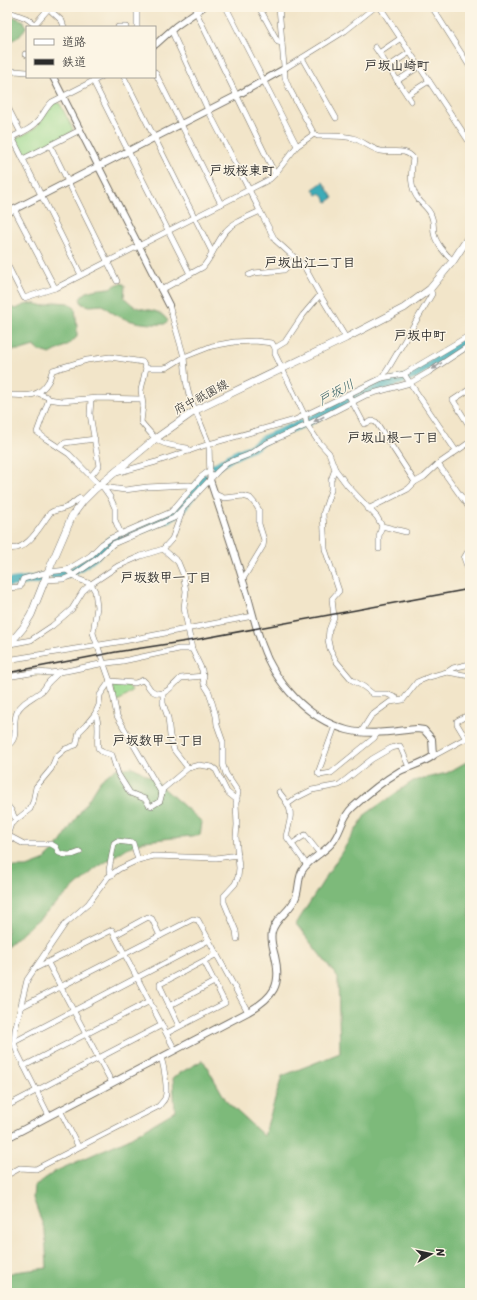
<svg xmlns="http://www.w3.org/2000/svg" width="477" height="1300" font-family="Sriracha,'Klee One',sans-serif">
<rect width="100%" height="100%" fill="#fcf5e5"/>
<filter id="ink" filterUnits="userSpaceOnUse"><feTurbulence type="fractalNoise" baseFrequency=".025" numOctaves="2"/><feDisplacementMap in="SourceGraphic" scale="8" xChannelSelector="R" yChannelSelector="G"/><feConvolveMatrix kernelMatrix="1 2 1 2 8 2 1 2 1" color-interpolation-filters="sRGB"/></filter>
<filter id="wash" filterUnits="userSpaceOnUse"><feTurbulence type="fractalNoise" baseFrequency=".012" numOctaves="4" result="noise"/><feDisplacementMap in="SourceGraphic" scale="16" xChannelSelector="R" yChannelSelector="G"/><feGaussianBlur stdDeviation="0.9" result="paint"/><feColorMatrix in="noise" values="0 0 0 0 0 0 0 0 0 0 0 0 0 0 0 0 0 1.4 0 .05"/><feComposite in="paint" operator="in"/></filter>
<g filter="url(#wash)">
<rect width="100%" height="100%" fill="#f2e5c9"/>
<g fill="#9cda90" stroke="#64825e">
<path d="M 56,102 L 60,104 L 73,129 L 72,132 L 26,156 L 22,155 L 16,141 L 16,138 C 23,135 30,132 36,127 C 44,120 47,108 56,102 Z"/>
<polygon points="114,684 128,685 132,690 116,703 113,685"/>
</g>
<g fill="#7dba7a" stroke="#547252">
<polygon points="7,14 24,21 26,27 20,36 7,43"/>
<path d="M 121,283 L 125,285 L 124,297 C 127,300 131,304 134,306 C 146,312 159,307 168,321 L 165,324 C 142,325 119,321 103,305 L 90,306 L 82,304 L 80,299 C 86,288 98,290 109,288 C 113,287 117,284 121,283 Z"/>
<path d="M 55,302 L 68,303 L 75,308 L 77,327 L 77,337 L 69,344 L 50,354 L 40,351 L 34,346 L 21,350 L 10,350 L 7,346 L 7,306 L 16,309 C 28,303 31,302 44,306 Z"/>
<polygon points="470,760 470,1293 7,1293 7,1275 14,1272 47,1268 45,1231 33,1198 34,1186 56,1171 128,1139 175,1111 173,1077 203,1060 227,1102 264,1136 282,1076 340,1053 338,978 296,924 366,814 413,781 447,773"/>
<polygon points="133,767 152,778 202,822 200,835 145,841 127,848 95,869 7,947 7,867 27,867 43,861 58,846 101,780 115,769"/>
</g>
<polygon fill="#3cacb8" stroke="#346c72" points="323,182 333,198 327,202 321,193 317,195 313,189"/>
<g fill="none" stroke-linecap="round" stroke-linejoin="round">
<g stroke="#3cacb8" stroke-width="9">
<polyline points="214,468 231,457 253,447 265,439 311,420 368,389 390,384 412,376 470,339"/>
<polyline points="54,575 71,572 84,564 95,556 111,541 170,517 182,508 204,478"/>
<polyline points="7,583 41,579"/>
</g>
</g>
</g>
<g filter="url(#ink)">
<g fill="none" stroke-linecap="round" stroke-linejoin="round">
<g stroke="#716c62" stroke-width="6">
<g id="minor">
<polyline points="134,7 137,12 137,27"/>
<polyline points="226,7 297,146"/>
<polyline points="259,7 278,42 282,43"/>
<path d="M 279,7 L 285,78 L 289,88 L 314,134 L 318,136 C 329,136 342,135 353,138 C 363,141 371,149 381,151 C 393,153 406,148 413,158 C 411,173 409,188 419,200 C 423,205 429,209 431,215 C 434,221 433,226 434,233 C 435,242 446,255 453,261"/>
<polyline points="380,7 470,143"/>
<polyline points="432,7 470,67"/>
<polyline points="49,9 62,21 64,27"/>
<polyline points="7,11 26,18 38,27"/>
<polyline points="196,12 275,174"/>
<polyline points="35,24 50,7"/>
<polyline points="118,27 126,27"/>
<polyline points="171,30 208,110 275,240 304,266 320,295 346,338"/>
<polyline points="375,47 411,101"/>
<polyline points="379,53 401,38"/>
<polyline points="25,54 27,55"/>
<polyline points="302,58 336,118"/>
<polyline points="388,67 410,52"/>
<polyline points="284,69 345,31 375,7"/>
<polyline points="155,72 221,204"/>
<polyline points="7,73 15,71 27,72"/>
<polyline points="124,77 212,252"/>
<polyline points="93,81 190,274"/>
<polyline points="397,81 420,66"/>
<polyline points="407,95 429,81"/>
<polyline points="7,106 21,133"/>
<polyline points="12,137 81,275"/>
<path d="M 7,140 C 16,134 27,132 35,124 C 42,118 45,108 52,102 L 101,77"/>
<polyline points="50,145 117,281"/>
<polyline points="23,159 80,130"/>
<polyline points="14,209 55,288"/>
<polyline points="7,264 24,298 58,287 270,179 275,174 297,146 314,134"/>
<polyline points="249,275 254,273 284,270 296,258"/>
<path d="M 161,290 L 203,267 C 212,257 216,243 225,232 C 233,222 248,217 260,211"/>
<polyline points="320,295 303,315 285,342 275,348 275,354 305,416 307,425 318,441 329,453 335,469 347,485 377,517 382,526 406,532"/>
<polyline points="169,305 184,357 186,381 189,395 209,444 210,480"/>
<path d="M 146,368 L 141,390 L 143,405 L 141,422 C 159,444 159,444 187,448 L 189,451"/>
<polyline points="404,374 456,451"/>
<polyline points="382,378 389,367 432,294 430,289"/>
<polyline points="470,389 453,400 470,427"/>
<polyline points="38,393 47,397 49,399 61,401 98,398 141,399"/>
<polyline points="348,394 364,424 372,421 376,422 415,482"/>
<path d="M 7,395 C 24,395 37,400 48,382 C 51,378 50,374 53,370 L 87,360 L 110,357 L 143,362 L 146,368 L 163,368 L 168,367 L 184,357 L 212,346 L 234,342 L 255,341 L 272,343 L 275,348"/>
<polyline points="49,399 37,432 46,439 69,454 100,486"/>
<polyline points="60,447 64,443 95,439"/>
<polyline points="438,464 470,509"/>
<polyline points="335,469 331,480 331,490 323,514 325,549 339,591 332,599 334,617 329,630 328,640 330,649 336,661 352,680 364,687 373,694 387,694 396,698 396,701"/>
<polyline points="116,473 156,462 209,444 295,420 382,378 404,374 470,335"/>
<polyline points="91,476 99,466 90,414 91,399"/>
<polyline points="103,487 125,490 147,487 189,485 193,486"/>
<polyline points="103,487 110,497 115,508 115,520 121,534"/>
<polyline points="215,494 224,498 243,496 250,498 256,505 259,510 259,524 264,540 263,546 243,579"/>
<polyline points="368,509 408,489 415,482 424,477 438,464 470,442"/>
<path d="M 7,548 C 27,553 40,526 50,513 C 55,509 63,510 69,506 C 73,504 75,500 80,498 L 83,501"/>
<polyline points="470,548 464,558 470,574"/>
<polyline points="163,549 178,562 183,574 186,591 184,608 192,649 202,670 204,684 209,692 216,716 217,725 223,742 223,765 226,774 238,792 236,803 237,825 236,837 239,868 238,877 235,884 224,896 224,902 236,931 237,939"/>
<polyline points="379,549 379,536 382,526"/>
<polyline points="67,570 90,556 102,544 111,538 171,512 201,477 210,470"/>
<polyline points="45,580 64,579 74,575 97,559 113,544 174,518 218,471 227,463 248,455 267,443 307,425 366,395 410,383 429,372 470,345"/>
<polyline points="7,588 20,587 23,579 48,572 67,570 78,579 91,584 95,591 97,607 93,633 110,681 117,716 162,794"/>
<polyline points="10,644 31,640 52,626 72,609 83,591 91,584 118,566 141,556 163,549 172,539 182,512"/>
<polyline points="7,660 124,641 253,616"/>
<polyline points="447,672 453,668 470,664"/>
<polyline points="7,677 37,672 50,673 66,671 100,664 123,661 179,649 192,649"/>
<path d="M 110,681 L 135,683 L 143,680 C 147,683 148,687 151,690 C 163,700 173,685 181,678 L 204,676"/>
<polyline points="163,693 163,703 168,718 170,736 174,750 188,768"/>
<path d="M 95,714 C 101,724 96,737 98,748 L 102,752 L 112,755 L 118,774 L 130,793 L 145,799 L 149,805 L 152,806 L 160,801 L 163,789 L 188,768 L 199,765 L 212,767 L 216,770 L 227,792 L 237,800"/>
<polyline points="335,726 318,773 320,775 331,773 374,738 378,732"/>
<polyline points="361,732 371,716 390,702 403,700 417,682 429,677 447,672 470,676"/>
<polyline points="466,739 457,724 457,721 470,714"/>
<path d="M 7,746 C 21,737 11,724 17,712 C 21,702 35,697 43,690 C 45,688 46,685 48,683 C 51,679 56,676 59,672"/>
<polyline points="433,756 470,736"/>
<path d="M 279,792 C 294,810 292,815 286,836 L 307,865"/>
<polyline points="289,803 296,798 312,790 339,785 372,759 391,748 400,746 409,767"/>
<polyline points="7,805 11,810 16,820"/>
<polyline points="292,844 305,835 320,854"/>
<path d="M 80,852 C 74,855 66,856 59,853 L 56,847 L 51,844 L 24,844 L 9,836 L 8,833 L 11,824 L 30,809 L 33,802 L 36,787 L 51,769 L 56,757 L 65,749 L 76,745 L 77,742 L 79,732 L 86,725 L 95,714 L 99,705 L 100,695 L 110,681"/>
<polyline points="112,875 109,870 114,843 117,841 133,843 138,860"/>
<polyline points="115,935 148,917 152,919 160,936"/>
<polyline points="48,963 112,1083"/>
<polyline points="34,969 112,930 175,1050"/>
<polyline points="169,1006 214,982"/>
<polyline points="21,1007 193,919 198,920 248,1012"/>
<polyline points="179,1026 160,986 160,984 217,954"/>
<polyline points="167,1033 225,1003 204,961"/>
<polyline points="14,1042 209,940"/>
<polyline points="24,1066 150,1001"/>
<polyline points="7,1106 162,1025"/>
<polyline points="60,1110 78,1146"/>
<polyline points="49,1116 17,1052 14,1042 15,1030 27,980 65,924 88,904 108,877 119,869 138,860 154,856 216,858 238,855"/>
<path d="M 7,1175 L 20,1168 L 36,1169 L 159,1106 C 161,1103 164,1101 165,1098 C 168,1090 164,1066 161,1058"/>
</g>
</g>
<g stroke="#716c62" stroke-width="8">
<g id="tertiary">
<polyline points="156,44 176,26 203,7"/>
<polyline points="53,77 169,305"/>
<polyline points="7,213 236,96 284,69"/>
<path d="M 7,1138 L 248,1012 C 274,997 282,985 275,956 C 273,948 270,940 272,932 C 275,918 291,911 296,897 C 299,889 298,879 302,871 C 309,859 322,854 331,844 C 341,834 341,818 352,808 C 366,795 383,781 400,771 C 411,766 424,763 433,756 L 432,739 L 424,730 L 417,729 C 394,731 370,736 347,730 C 308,719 275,683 262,645 C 254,623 250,600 242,578 C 232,545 221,513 210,480"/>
</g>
</g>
<g stroke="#716c62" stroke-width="8">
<polyline id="secondary" points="7,647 23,628 31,615 48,572 72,516 83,501 95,489 155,439 196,410 346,338 404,308 430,289 453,261 470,235"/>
</g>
<use href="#minor" stroke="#fff" stroke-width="5"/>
<use href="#tertiary" stroke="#fff" stroke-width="6"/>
<use href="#secondary" stroke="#fff" stroke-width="7"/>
<polyline stroke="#2b2b2b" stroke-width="1.5" points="7,673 116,652 194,640 470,589"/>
</g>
<defs><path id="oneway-solid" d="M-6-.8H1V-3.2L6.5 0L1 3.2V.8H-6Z"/></defs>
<g fill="#a0a0a0">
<use href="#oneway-solid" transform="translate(437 366) rotate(146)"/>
<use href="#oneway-solid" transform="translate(319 419) rotate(152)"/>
</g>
</g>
<g text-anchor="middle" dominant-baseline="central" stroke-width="3" stroke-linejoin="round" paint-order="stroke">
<g font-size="12" fill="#2b2b2b" stroke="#fcf5e5">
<text transform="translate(201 397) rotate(-28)">府中祇園線</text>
</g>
<g font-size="13" font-weight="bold" fill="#2b2b2b" stroke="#fcf5e5">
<text x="397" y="65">戸坂山崎町</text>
<text x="242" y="170">戸坂桜東町</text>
<text x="310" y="262">戸坂出江二丁目</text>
<text x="420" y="335">戸坂中町</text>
<text x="393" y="437">戸坂山根一丁目</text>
<text x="166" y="577">戸坂数甲一丁目</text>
<text x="158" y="740">戸坂数甲二丁目</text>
</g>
<g font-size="13" font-style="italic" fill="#325f63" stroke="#fcf5e5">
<text transform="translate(336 392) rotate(-28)">戸坂川</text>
</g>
</g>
<rect width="477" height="1300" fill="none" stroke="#fcf5e5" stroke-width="24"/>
<rect x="26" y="26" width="130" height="52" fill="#fcf5e5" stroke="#a8a49b"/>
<rect x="34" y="39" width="20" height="6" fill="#ffffff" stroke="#a8a49b"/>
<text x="62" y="46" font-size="12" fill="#2b2b2b">道路</text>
<rect x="34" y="59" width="20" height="6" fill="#2b2b2b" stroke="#a8a49b"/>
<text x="62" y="66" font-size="12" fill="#2b2b2b">鉄道</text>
<g transform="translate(431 1254) rotate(81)" stroke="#fcf5e5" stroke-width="3" paint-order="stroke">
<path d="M0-3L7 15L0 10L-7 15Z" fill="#2b2b2b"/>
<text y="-6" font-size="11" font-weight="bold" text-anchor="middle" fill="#2b2b2b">N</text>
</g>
</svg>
